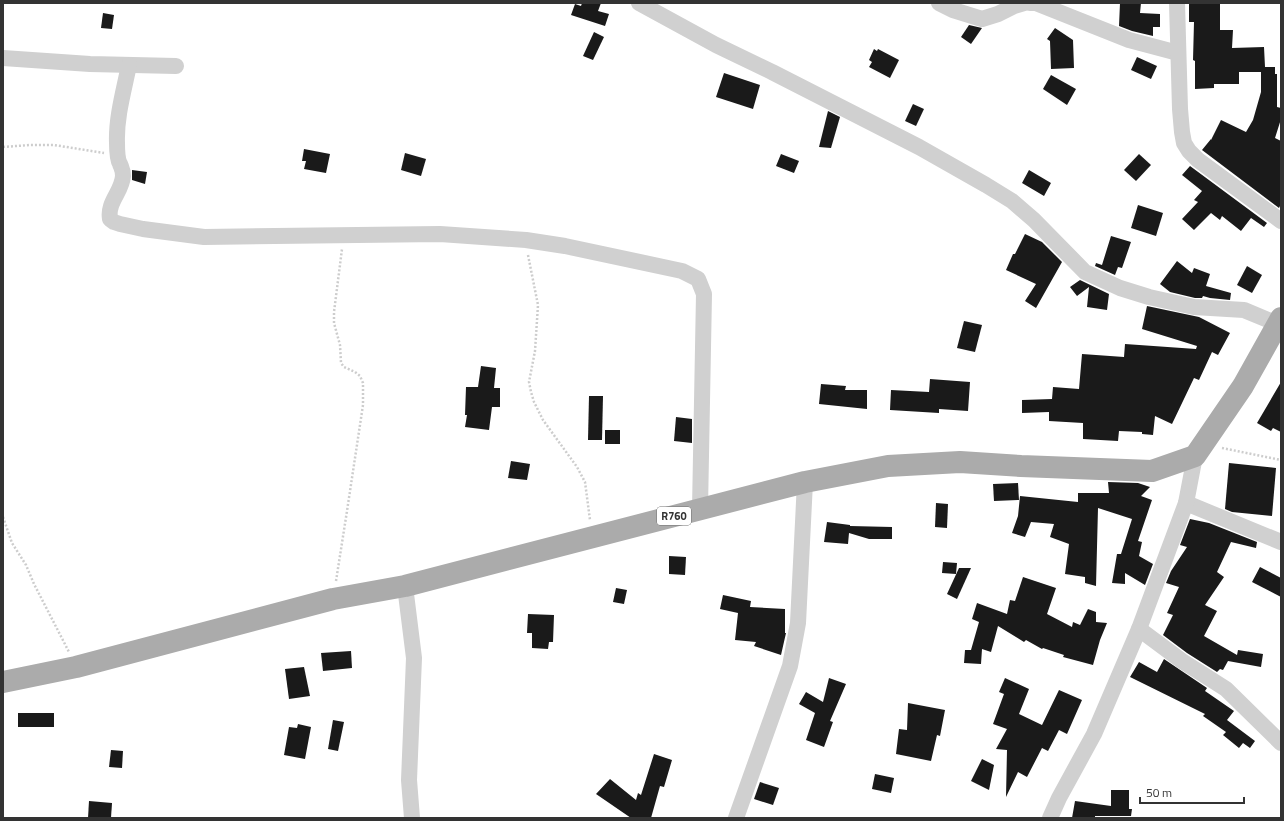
<svg xmlns="http://www.w3.org/2000/svg" width="1284" height="821" font-family="'Titillium Web',sans-serif">
<rect width="100%" height="100%" fill="#fff"/>
<g fill="#1a1a1a">
<polygon points="582,3 601,3 598,11 609,14 605,26 571,15 575,4 581,6"/>
<polygon points="1120,3 1141,3 1140,13 1160,14 1160,27 1153,27 1153,36 1132,31 1119,26"/>
<polygon points="1189,3 1220,3 1220,30 1233,30 1232,48 1264,47 1265,67 1275,67 1275,74 1277,74 1277,107 1281,108 1281,119 1275,138 1281,141 1281,204 1279,208 1202,150 1211,139 1211,140 1221,120 1246,132 1253,120 1261,92 1261,72 1239,72 1239,84 1214,84 1214,88 1195,89 1195,61 1193,60 1194,22 1189,22"/>
<polygon points="103,13 114,15 112,29 101,28"/>
<polygon points="969,25 982,28 971,44 961,37"/>
<polygon points="1055,28 1073,40 1074,68 1051,69 1050,41 1047,39"/>
<polygon points="594,32 604,37 593,60 583,56"/>
<polygon points="874,49 877,51 878,49 899,60 890,78 869,67 872,62 869,60"/>
<polygon points="1137,57 1157,66 1151,79 1131,70"/>
<polygon points="724,73 760,85 753,109 716,97"/>
<polygon points="1051,75 1076,89 1067,105 1043,89"/>
<polygon points="913,104 924,109 916,126 905,121"/>
<polygon points="828,111 840,117 831,148 819,147"/>
<polygon points="304,149 330,154 326,173 304,169 306,161 302,161"/>
<polygon points="405,153 426,159 421,176 401,170"/>
<polygon points="781,154 799,161 794,173 776,166"/>
<polygon points="1139,154 1151,165 1136,181 1124,170"/>
<polygon points="1190,166 1267,223 1264,227 1251,218 1241,231 1222,216 1220,220 1211,213 1194,230 1182,219 1198,202 1194,200 1202,191 1182,175"/>
<polygon points="132,170 147,172 145,184 132,180"/>
<polygon points="1029,170 1051,183 1044,196 1022,183"/>
<polygon points="1138,205 1163,213 1156,236 1131,228"/>
<polygon points="1025,234 1042,242 1062,262 1036,308 1025,301 1036,284 1006,270 1013,254 1015,254"/>
<polygon points="1111,236 1131,242 1122,268 1118,267 1115,275 1095,266 1096,263 1102,265"/>
<polygon points="1177,261 1192,273 1194,268 1210,274 1206,286 1231,293 1230,300 1210,298 1203,296 1202,298 1195,298 1170,292 1160,284"/>
<polygon points="1247,266 1262,275 1252,293 1237,285"/>
<polygon points="1080,280 1109,294 1107,310 1087,307 1089,287 1077,296 1070,287"/>
<polygon points="1147,306 1199,317 1230,333 1218,355 1212,352 1199,380 1194,378 1172,424 1155,416 1153,435 1142,434 1142,432 1119,431 1118,441 1083,439 1083,423 1049,421 1049,412 1022,413 1022,400 1052,399 1053,387 1079,389 1082,354 1124,357 1125,344 1196,349 1197,346 1142,329"/>
<polygon points="964,321 982,325 975,352 957,348"/>
<polygon points="481,366 496,368 494,388 500,388 500,407 492,407 489,430 465,427 467,415 465,415 466,387 478,387"/>
<polygon points="930,379 970,382 968,411 939,409 939,413 890,410 891,390 929,392"/>
<polygon points="1281,382 1281,432 1273,428 1271,431 1257,423"/>
<polygon points="821,384 846,386 845,390 867,390 867,409 819,404"/>
<polygon points="589,396 603,396 602,440 588,440"/>
<polygon points="676,417 692,419 692,443 674,441"/>
<rect x="605" y="430" width="15" height="14"/>
<polygon points="511,461 530,464 527,480 508,478"/>
<polygon points="1229,463 1276,468 1272,516 1232,512 1225,509"/>
<polygon points="1108,482 1138,483 1150,487 1141,496 1152,500 1138,541 1142,542 1139,556 1153,564 1145,585 1125,573 1125,584 1112,583 1117,554 1121,554 1132,519 1098,508 1096,586 1085,583 1085,577 1065,574 1069,544 1050,537 1054,524 1031,522 1025,537 1012,533 1018,516 1020,496 1078,502 1078,493 1109,493"/>
<polygon points="1018,483 1019,500 994,501 993,484"/>
<polygon points="936,503 948,504 947,528 935,527"/>
<polygon points="1190,519 1209,523 1257,542 1256,548 1231,542 1217,572 1224,577 1205,605 1217,611 1204,636 1237,655 1238,650 1263,654 1261,667 1228,661 1223,670 1220,669 1217,672 1187,653 1163,635 1173,615 1167,613 1179,587 1166,583 1171,571 1187,547 1180,545"/>
<polygon points="827,522 850,525 850,526 892,527 892,539 869,539 849,533 848,544 824,542"/>
<polygon points="669,556 686,557 685,575 669,574"/>
<polygon points="943,562 957,563 956,574 942,573"/>
<polygon points="1260,567 1281,578 1281,597 1252,582"/>
<polygon points="959,568 971,568 957,599 947,594"/>
<polygon points="1023,577 1056,588 1047,614 1072,627 1073,622 1080,625 1088,609 1096,612 1096,622 1107,623 1100,640 1093,665 1063,657 1064,655 1043,648 1042,649 1026,640 1024,642 998,626 991,652 982,649 981,664 964,663 965,650 971,650 979,622 972,619 977,603 1007,614 1010,600 1015,601"/>
<polygon points="616,588 627,590 624,604 613,602"/>
<polygon points="723,595 751,601 750,607 785,609 785,633 786,633 781,655 754,646 756,642 735,640 738,613 720,609"/>
<polygon points="528,614 554,615 553,642 549,642 548,649 532,648 532,633 527,633"/>
<polygon points="351,651 352,668 323,671 321,653"/>
<polygon points="1164,659 1207,688 1205,691 1234,711 1227,720 1255,741 1250,748 1243,743 1239,748 1223,735 1226,732 1203,716 1205,714 1130,677 1139,662 1157,672"/>
<polygon points="304,667 310,696 289,699 285,669"/>
<polygon points="829,678 846,684 830,721 833,722 824,747 806,740 815,713 799,704 806,692 823,702"/>
<polygon points="1005,678 1029,689 1019,714 1042,725 1059,690 1082,700 1067,734 1059,730 1048,751 1042,748 1027,777 1018,772 1006,797 1007,750 996,749 1007,729 993,724 1004,694 999,692"/>
<polygon points="908,703 945,710 940,736 937,735 931,761 896,754 899,729 907,730"/>
<rect x="18" y="713" width="36" height="14"/>
<polygon points="333,720 344,722 338,751 328,749"/>
<polygon points="298,724 311,727 305,759 284,755 289,727 297,728"/>
<polygon points="111,750 123,751 122,768 109,767"/>
<polygon points="654,754 672,760 664,787 660,786 651,818 631,818 596,794 610,779 636,800 638,793 641,795"/>
<polygon points="982,759 994,765 989,790 971,781"/>
<polygon points="875,774 894,778 891,793 872,789"/>
<polygon points="760,782 779,788 773,805 754,799"/>
<polygon points="1111,790 1129,790 1129,809 1132,809 1131,816 1095,816 1095,818 1072,818 1075,801 1111,806"/>
<polygon points="89,801 112,803 111,818 88,818"/>
</g>
<g fill="none" stroke-linecap="round" stroke-linejoin="round">
<g stroke="#cdcdcd" stroke-width="2.5" stroke-dasharray="2 2" stroke-linecap="butt">
<polyline points="3,147 30,145 54,145 104,153"/>
<polyline points="528,255 538,305 535,351 529,382 531,392 534,402 543,420 577,467 585,482 590,520"/>
<polyline points="1222,448 1281,460"/>
<polyline points="3,517 12,543 26,565 34,584 69,652"/>
<polyline points="336,581 347,511 363,405 363,383 360,376 355,372 344,367 341,363 340,345 334,323 334,312 342,249"/>
</g>
<g stroke="#d0d0d0" stroke-width="16">
<polyline points="639,3 716,45 772,72 919,147 986,185 1012,201 1034,220 1085,272 1120,288 1149,297 1194,307 1244,310 1278,324"/>
<polyline points="939,3 953,10 982,19 998,14 1014,6 1024,3"/>
<polyline points="1030,3 1036,3 1129,40 1178,53"/>
<polyline points="1177,3 1180,109 1182,132 1184,143 1189,151 1198,160 1281,221"/>
<polyline points="3,58 90,64 176,66"/>
<path d="M 129,65 C 124,90 116,117 117,143 C 117,149 117,159 120,164 C 122,169 123,170 123,176 C 122,192 107,202 110,219 L 114,222 L 120,224 L 143,229 L 204,237 L 440,234 L 526,240 L 565,246 L 682,271 L 698,279 L 704,294 L 700,509"/>
<polyline points="1186,503 1281,542"/>
<polyline points="405,586 414,658 409,780 412,818"/>
<polyline points="1139,629 1182,661 1226,689 1281,743"/>
<polyline points="736,818 790,666 798,623 805,482"/>
<polyline points="1050,818 1059,798 1094,734 1139,629 1186,503 1195,456"/>
</g>
<polyline stroke="#ababab" stroke-width="22" points="3,682 76,667 333,599 405,586 805,482 888,466 960,462 1021,466 1152,471 1195,456 1243,386 1281,318"/>
</g>
<g text-anchor="middle" dominant-baseline="central" stroke-width="4" stroke-linejoin="round" paint-order="stroke">
<rect fill="#fff" stroke="#707070" stroke-width="1" x="657" y="507" width="34" height="18" rx="3"/>
<g font-size="11" font-weight="bold" fill="#333">
<text x="674" y="516">R760</text>
</g>
</g>
<rect width="1284" height="821" fill="none" stroke="#333333" stroke-width="8"/>
<path d="M1140 797v6h104v-6" fill="none" stroke="#333333" stroke-width="2"/>
<text x="1146" y="797" font-size="12" fill="#333333" stroke="#ffffff" stroke-width="3" paint-order="stroke">50 m</text>
</svg>
